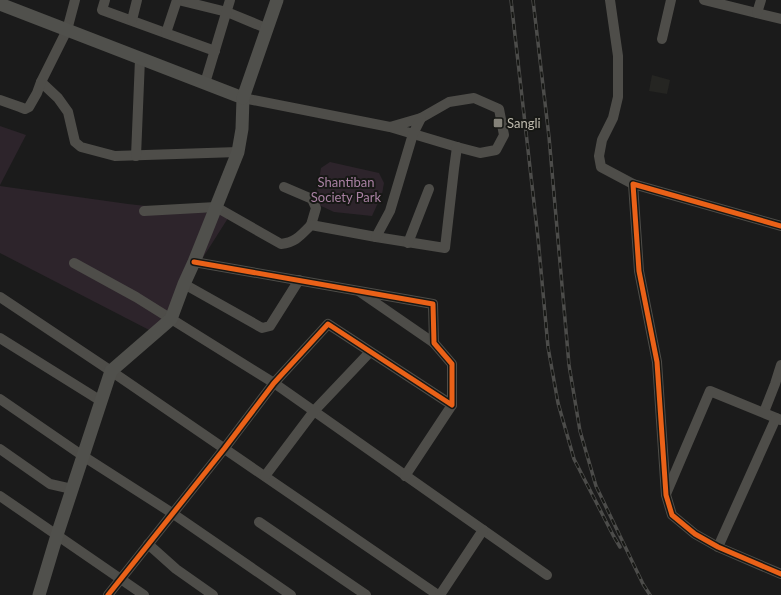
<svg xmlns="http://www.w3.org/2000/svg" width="781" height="595" font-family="Lato,sans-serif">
<rect width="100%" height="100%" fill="#1b1b1b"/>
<polygon fill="#252522" points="652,75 670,80 667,94 649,91"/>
<g fill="#2d242b">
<polygon points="0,126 26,135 0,185"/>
<polygon points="330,162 379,173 384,183 382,194 372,216 334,212 315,203 321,168"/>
<polygon points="0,186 128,204 230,215 155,333 0,253"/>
</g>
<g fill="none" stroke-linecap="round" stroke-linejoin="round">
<g stroke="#4e4d49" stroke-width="10">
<polyline points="105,0 102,10 215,51"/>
<polyline points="178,0 227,12 268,29"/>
<polyline points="610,0 618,56 618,97 613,118 602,140 599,156 601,167 633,184"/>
<polyline points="704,0 781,19"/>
<polyline points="757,13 761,0"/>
<polyline points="132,20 137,0"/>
<polyline points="166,33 177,0"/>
<polyline points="662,39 671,0"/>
<polyline points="41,82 58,98 68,112 75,142 81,147 115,156 238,152"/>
<polyline points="205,83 230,0"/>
<polyline points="243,98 390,127 457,147 480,153 496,150 504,135 499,109 474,98 449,102 421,118 390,127"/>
<polyline points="0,100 20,107 25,109 29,107 37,93 41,82 67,30 75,0"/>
<polyline points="136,156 140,59"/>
<polyline points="284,187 312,199 316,208 311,225"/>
<path d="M 144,211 L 216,207 L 281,244 C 296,242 300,236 311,225 L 376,237 L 445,248 L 454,169 L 457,147"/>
<polyline points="781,226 633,184 639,271 657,362 666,495 672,515 695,534 718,547 781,574"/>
<polyline points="376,237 390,211 413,134 421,118"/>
<polyline points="408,243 429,189"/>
<polyline points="74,263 136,297 274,383 547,575"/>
<polyline points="184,284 262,328 270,326 299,280"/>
<polyline points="360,292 434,343"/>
<polyline points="0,297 111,371 438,595"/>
<polyline points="0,338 101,401"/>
<polyline points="0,399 83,456 172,513 291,595"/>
<polyline points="764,412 775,384 781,365"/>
<polyline points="0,449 50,484 72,489"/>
<polyline points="265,476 314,411 370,352"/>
<polyline points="405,476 452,405"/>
<polyline points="666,494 710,391 781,420"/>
<polyline points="0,496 144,595"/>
<polyline points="259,522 366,595"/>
<polyline points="148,544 176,569 213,595"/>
<polyline points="718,547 776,418"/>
<polyline points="108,595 224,449 274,383 328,324 452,405 452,364 434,343 433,304 194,262"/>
<polyline points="440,595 483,530"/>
</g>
<g stroke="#50504c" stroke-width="13">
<polyline points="0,4 243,98 242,129 238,152 194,262 184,284 171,319 111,371 57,535 39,595"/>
<polyline points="243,98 277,0"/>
</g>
<g stroke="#4c4c4a" stroke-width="3.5">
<g id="rail">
<polyline points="511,0 538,238 548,347 558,403 574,459 613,535 620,547"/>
<polyline points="533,0 549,137 569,365 580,431 596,486 643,584 650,595"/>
</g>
</g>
<use href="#rail" stroke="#171815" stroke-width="2" stroke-dasharray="6" stroke-linecap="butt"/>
<g stroke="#171815" stroke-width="8">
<g id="cycleway">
<polyline points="781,226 633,184 639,271 657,362 666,495 672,515 695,534 718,547 781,574"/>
<polyline points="108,595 224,449 274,383 328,324 452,405 452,364 434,343 433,304 194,262"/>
</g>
</g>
<use href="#cycleway" stroke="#ea6118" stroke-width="5"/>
</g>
<rect fill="#848279" stroke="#171815" stroke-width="1.5" x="493" y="118" width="10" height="10" rx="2"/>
<g text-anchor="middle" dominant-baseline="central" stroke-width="4" stroke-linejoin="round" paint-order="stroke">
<g font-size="13" fill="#bdb9ac" stroke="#171815" text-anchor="start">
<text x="507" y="123">Sangli</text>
</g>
<g font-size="13" fill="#a981a3" stroke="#171815">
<text x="346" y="182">Shantiban<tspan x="346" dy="15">Society Park</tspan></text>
</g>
</g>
</svg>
